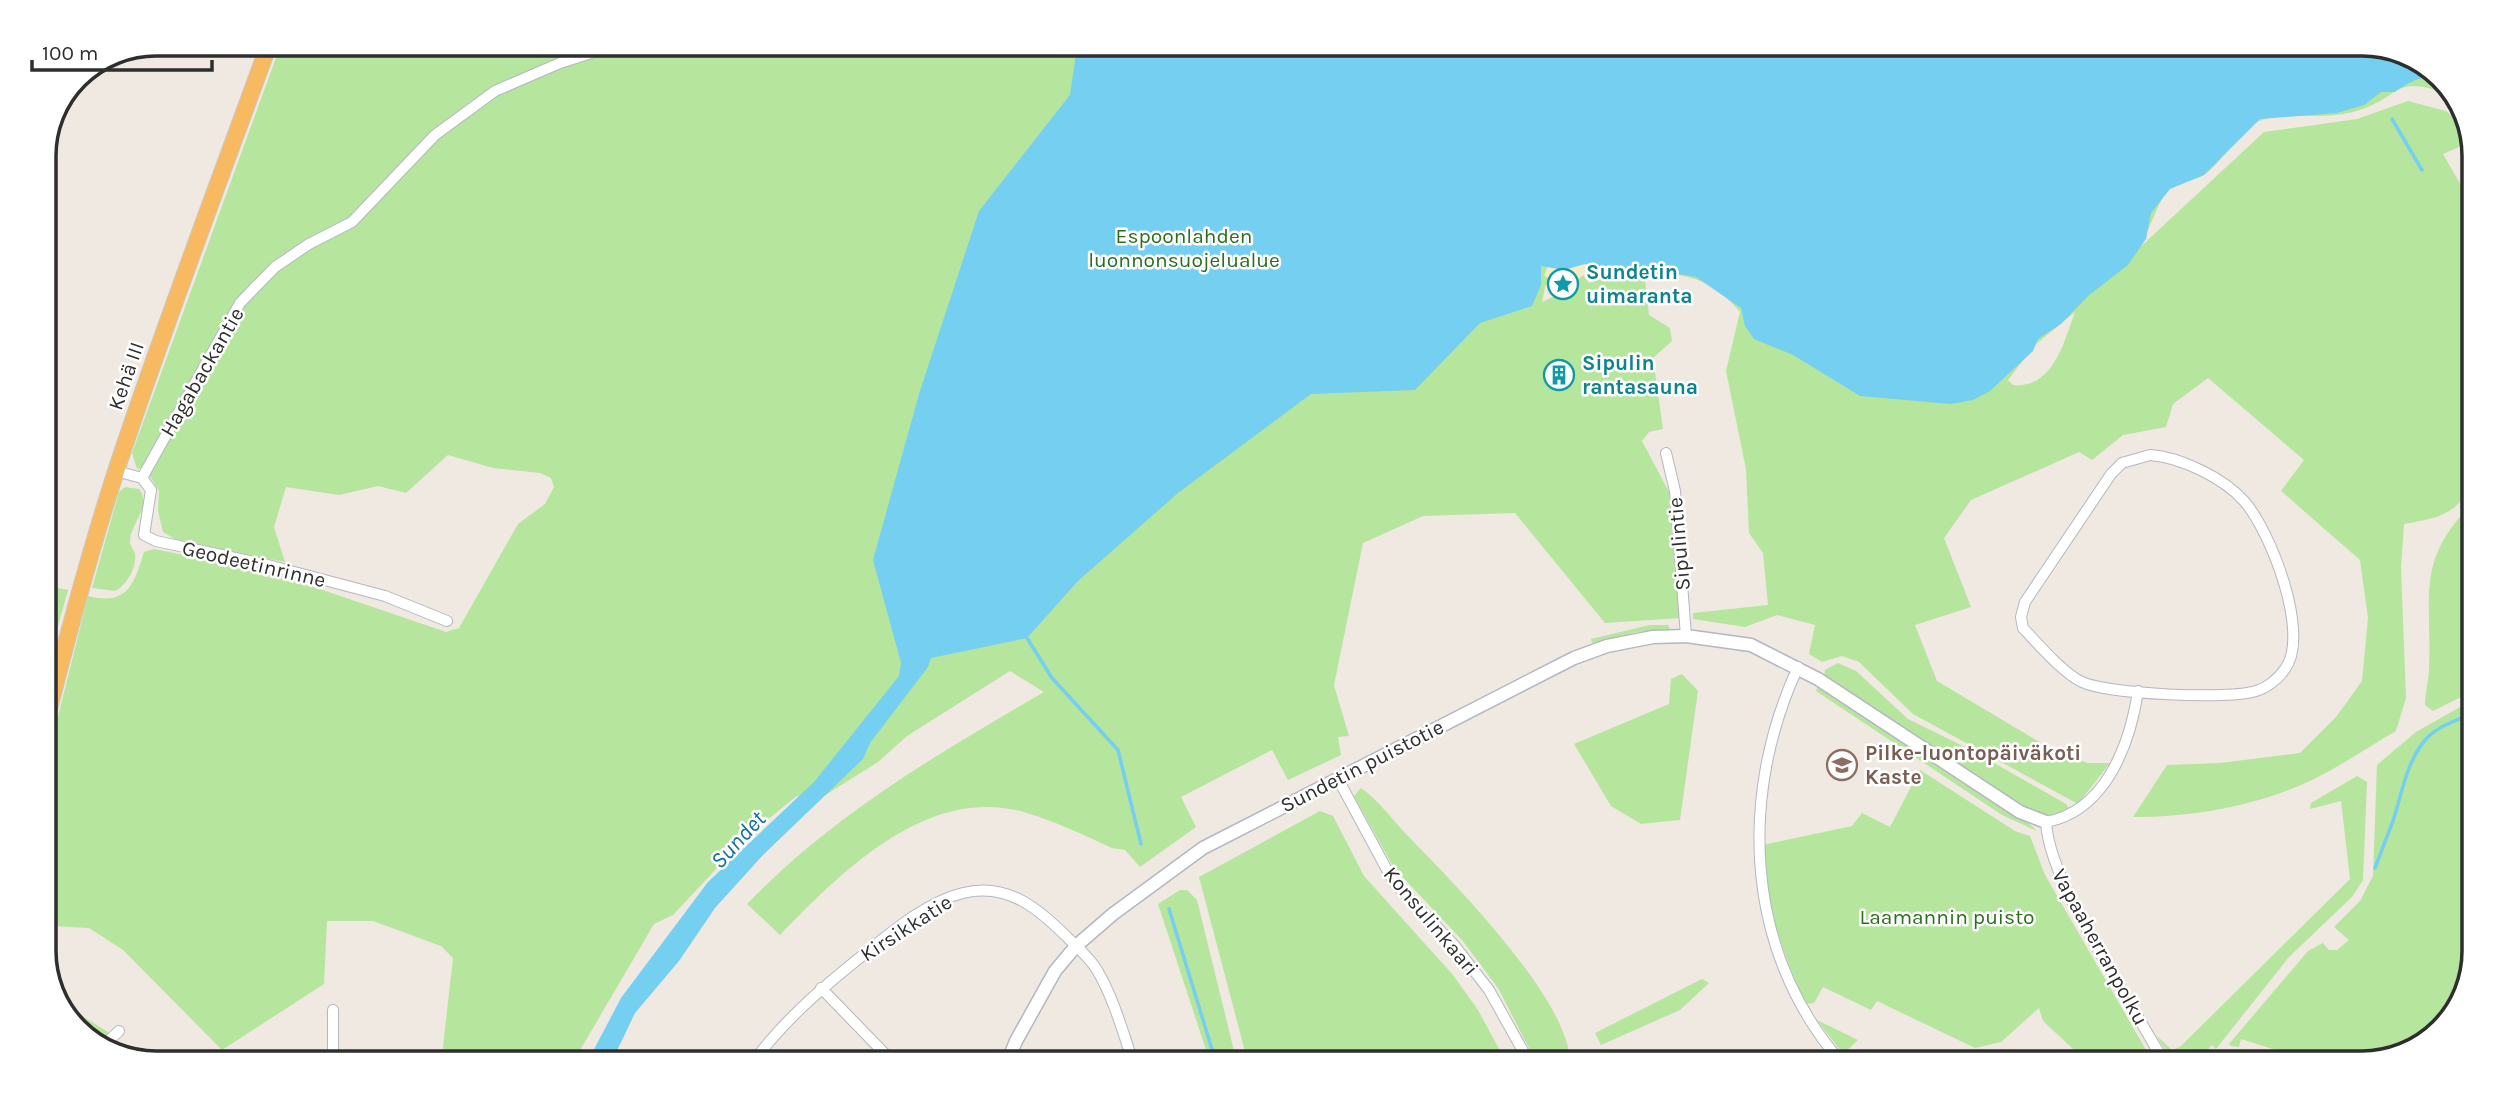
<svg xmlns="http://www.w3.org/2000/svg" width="2518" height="1107" font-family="Karla,sans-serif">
<rect width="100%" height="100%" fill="#efe9e1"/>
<g fill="#b6e59e" fill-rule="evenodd">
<path d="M 281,44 L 2405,52 L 2451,88 L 2455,97 C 2390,71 2406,97 2353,112 C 2323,120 2292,112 2262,120 C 2242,126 2222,163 2204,175 C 2194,181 2178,182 2169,189 C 2159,198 2148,236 2137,250 L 2264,132 L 2357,119 L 2408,101 L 2446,111 L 2466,128 L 2474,149 L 2474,160 L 2466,144 L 2443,154 L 2473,206 L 2472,349 L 2469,364 L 2472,377 L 2471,479 C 2462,515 2436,518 2404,524 L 2401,568 L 2406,698 L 2396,731 C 2368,747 2341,766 2312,780 C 2257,806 2193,817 2133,817 L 2167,765 L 2220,763 L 2300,753 L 2336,717 L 2362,681 L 2368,618 L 2360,560 L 2281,491 L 2304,460 L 2208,378 L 2173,404 L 2166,427 L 2123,435 L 2092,460 L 2079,452 L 1971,500 L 1944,538 L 1971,607 L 1915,625 L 1937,681 L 2041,743 L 2087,763 L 2110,763 L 2078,804 L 1913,714 L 1859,662 L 1842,656 L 1822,662 L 1809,654 L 1815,625 L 1777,615 L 1745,627 L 1693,619 L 1693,613 L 1768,605 L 1763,553 L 1749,533 L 1746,469 L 1726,371 L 1740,312 C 1715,281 1683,268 1645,279 L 1649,315 L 1670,328 L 1672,341 L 1653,358 L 1663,429 L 1649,432 L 1642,441 L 1669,492 L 1681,618 L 1605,623 L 1515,513 L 1423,516 L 1363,543 L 1334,685 L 1349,736 L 1338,737 L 1341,755 L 1288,780 L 1272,750 L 1181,797 L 1196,827 L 1140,867 L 1125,850 L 1112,848 C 1084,835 1056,822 1027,813 C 929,783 842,871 780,935 L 747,904 C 834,814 936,755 1044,692 L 1010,671 L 907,736 L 878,762 L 816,801 L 797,796 L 747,836 L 673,915 L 654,924 L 576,1057 L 442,1056 L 453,958 L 441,946 L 373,921 L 327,921 L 324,984 L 222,1050 L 123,950 L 89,928 L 52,926 L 44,949 L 44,773 L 88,596 C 127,606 134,585 144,552 L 154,549 L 270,572 L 446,632 L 459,628 L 518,524 L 545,504 L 554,487 L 551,478 L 540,473 L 493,468 L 448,455 L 406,493 L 378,486 L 339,495 L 286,487 L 274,527 L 285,562 L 180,542 L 163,532 L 158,511 L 159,491 L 144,467 L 137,469 L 132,453 ZM 1563,261 L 1604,267 L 1621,273 L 1589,283 L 1583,275 L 1563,292 L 1542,302 L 1545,287 ZM 2075,312 C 2064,342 2053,389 2013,385 L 2008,380 L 2035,345 Z"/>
<path d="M 125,487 L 139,489 C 153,507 129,524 130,543 C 130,543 134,552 135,553 C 137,567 127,585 115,591 L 92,588 L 119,492 Z"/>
<path d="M 2471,505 L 2469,693 L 2433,711 L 2425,705 C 2425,692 2429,680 2429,667 C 2432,598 2415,561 2471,505 Z"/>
<polygon points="44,585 68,590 44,676"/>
<polygon points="1650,625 1668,625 1670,629 1637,632 1592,643 1591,639"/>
<polygon points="1838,663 1856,671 1908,719 1973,751 2066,804 2069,809 2059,815 2036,815 1824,676 1825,670"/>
<polygon points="1682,674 1698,691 1680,820 1641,824 1611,806 1574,744 1669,704 1671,679"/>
<polygon points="1818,686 2032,826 2037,831 2002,815 1816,691"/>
<polygon points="2469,702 2466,994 2425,1044 2363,1063 2318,1063 2241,1039 2239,1047 2231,1046 2229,1044 2308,951 2323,943 2329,950 2337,950 2349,940 2334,927 2360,901 2373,876 2377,765 2416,732"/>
<path d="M 1920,770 L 2015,831 L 2030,836 L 2045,875 L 2153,1062 L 2087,1062 L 2043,1021 L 2039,1008 L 2001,1042 L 1975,1048 L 1877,1001 L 1871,1010 L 1823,987 L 1814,1003 L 1806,1004 C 1782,953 1765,903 1763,845 L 1852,826 L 1862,813 L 1890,827 Z"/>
<path d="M 2357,776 L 2367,782 L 2363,880 L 2352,897 L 2289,957 L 2216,1049 L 2212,1045 C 2208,1049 2205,1055 2201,1058 C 2183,1072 2164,1051 2157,1036 L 2172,1050 L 2180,1047 L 2350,879 L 2341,801 L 2310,809 L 2311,803 Z"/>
<path d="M 1361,788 C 1378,800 1392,819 1406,834 C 1451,880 1567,997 1570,1060 L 1535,1060 L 1498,988 L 1462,940 L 1394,868 L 1354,796 Z"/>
<polygon points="1320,811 1333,816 1364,876 1453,975 1478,1010 1505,1060 1247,1059 1199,877"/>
<polygon points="1180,890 1187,890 1197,900 1236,1059 1209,1059 1158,904"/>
<polygon points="1702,979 1709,983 1680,1010 1601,1045 1595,1033"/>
<polygon points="60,1002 111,1034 100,1045 67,1019"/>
<polygon points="1817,1020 1858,1040 1843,1054"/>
</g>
<polygon fill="#f3ecc5" points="1585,264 1583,275 1563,292 1544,275 1548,266 1564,270"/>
<path fill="#75cff0" d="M 1077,47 L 2405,52 L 2451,88 L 2452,90 C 2446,88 2445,84 2439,79 C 2428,71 2404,85 2395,92 L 2381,92 L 2364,105 L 2337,113 L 2260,119 L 2204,175 L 2170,189 L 2151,213 L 2146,239 L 2128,265 L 2088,296 L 2061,324 L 2038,339 L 2033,351 L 1990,391 L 1973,400 L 1951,404 L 1860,396 L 1793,355 L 1754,339 L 1745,326 L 1741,308 L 1696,277 L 1673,273 L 1645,279 L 1585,264 L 1564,270 L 1541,266 L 1541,285 L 1532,306 L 1480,323 L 1415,390 L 1311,394 L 1178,493 L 1078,581 L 1027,638 L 931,658 L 928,667 L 870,743 L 863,759 L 763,855 L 715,908 L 679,961 L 635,1013 L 614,1057 L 590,1057 L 621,998 L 708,882 L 814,782 L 899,676 L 901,663 L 873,560 L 919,394 L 979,211 L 1070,95 Z"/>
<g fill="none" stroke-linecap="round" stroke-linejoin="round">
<g stroke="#75cff0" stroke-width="3.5">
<polyline points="2392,119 2422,170"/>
<polyline points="1027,638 1052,678 1118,750 1141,844"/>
<path d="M 2375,868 C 2381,852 2387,837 2393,821 C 2402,794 2406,762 2426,739 C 2437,727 2454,721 2469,715"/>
<polyline points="1169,909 1215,1059"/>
</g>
<g stroke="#b4b7c1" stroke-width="12">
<g id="minor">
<polyline points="1666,453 1675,491 1686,636"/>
<path d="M 2150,455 C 2180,457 2224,478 2244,501 C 2270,530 2311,634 2285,669 C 2278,679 2267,688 2256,691 C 2229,700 2108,694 2082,682 C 2064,674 2037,643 2023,628 L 2021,617 L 2025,602 L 2111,474 L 2122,463 Z"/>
<polyline points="116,471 142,478 151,490 144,535 156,541 268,565 385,596 447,621"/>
<polyline points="142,478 240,303 275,267 309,244 352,222 435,135 495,91 560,63 616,45"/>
<path d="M 1798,667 C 1738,797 1745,950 1840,1061"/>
<path d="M 2138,691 C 2130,744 2106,811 2046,822 C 2049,881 2122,987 2153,1043 L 2163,1059 L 2171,1063"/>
<polyline points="1338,779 1393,881 1454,945 1489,990 1528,1060"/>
<polyline points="821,988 889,1058"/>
<polyline points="102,1047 119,1031"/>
<polyline points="333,1056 333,1010"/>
<path d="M 757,1057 C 788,1016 828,983 868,951 C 895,929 929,901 963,893 C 1008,882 1039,909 1068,938 C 1078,948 1090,958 1097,970 C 1113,997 1122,1029 1132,1059"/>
</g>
</g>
<g stroke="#b4b7c1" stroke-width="15">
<polyline id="tertiary" points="1009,1058 1016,1041 1055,971 1076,946 1113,914 1203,848 1574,658 1607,646 1653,637 1686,636 1751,645 1818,679 2020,812 2046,822"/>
</g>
<g stroke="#c9c9c9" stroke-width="18">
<path id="trunk" d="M 44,729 C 66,641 89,554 117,468 C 164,326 218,185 269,44"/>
</g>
<use href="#minor" stroke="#fff" stroke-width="10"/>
<use href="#tertiary" stroke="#fff" stroke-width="12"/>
<use href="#trunk" stroke="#f8ba60" stroke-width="16"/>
</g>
<defs>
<g id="sight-ring" transform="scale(1.575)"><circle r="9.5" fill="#fff" stroke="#0f9aa8" stroke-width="1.5"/><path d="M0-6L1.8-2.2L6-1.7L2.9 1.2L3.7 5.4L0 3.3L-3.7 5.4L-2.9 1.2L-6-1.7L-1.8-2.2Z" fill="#0f9aa8"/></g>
<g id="building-ring" transform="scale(1.575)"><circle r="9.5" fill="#fff" stroke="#0f9aa8" stroke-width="1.5"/><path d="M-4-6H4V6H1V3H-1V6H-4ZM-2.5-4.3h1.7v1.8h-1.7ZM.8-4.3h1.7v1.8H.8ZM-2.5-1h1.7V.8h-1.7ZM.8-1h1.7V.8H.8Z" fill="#0f9aa8"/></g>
<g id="school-ring" transform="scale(1.575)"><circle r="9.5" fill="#fff" stroke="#8d6e63" stroke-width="1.5"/><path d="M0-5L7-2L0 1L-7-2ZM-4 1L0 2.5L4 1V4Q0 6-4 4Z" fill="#8d6e63"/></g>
</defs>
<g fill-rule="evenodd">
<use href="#sight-ring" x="1563" y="284"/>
<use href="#building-ring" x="1559" y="375"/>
<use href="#school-ring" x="1842" y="765"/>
</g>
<g text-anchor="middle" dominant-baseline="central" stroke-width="5" stroke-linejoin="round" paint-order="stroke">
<g font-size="21" fill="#2c6e1b" stroke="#fff">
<text x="1184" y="236">Espoonlahden<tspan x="1184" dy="24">luonnonsuojelualue</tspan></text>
<text x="1947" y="917">Laamannin puisto</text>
</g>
<g font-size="21" font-weight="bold" fill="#0d838f" stroke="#fff" text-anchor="start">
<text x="1586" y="272">Sundetin<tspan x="1586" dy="24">uimaranta</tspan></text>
<text x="1582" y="363">Sipulin<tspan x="1582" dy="24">rantasauna</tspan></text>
</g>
<g font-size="21" fill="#2e2e2e" stroke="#fff">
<text transform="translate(202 372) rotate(-60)">Hagabackantie</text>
<text transform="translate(126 376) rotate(-71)">Kehä III</text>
<text transform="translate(1679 544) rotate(-95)">Sipulintie</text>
<text transform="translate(254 564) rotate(13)">Geodeetinrinne</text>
<text transform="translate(1362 766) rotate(-27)">Sundetin puistotie</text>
<text transform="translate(1431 921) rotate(50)">Konsulinkaari</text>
<text transform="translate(906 928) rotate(-33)">Kirsikkatie</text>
<text transform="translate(2100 947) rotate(61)">Vapaaherranpolku</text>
</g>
<g font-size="21" font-weight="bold" fill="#785e54" stroke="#fff" text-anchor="start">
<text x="1865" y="753">Pilke-luontopäiväkoti<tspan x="1865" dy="24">Kaste</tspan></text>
</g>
<g font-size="23" font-style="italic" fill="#0d6fa3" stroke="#fff">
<text transform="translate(738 840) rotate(-47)">Sundet</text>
</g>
</g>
<path d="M0 0H2518V1107H0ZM156 56H2362A100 100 0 0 1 2462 156V951A100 100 0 0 1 2362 1051H156A100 100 0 0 1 56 951V156A100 100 0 0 1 156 56Z" fill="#fff" fill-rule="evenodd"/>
<path fill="none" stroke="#2e2e2e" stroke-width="3.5" d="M156 56H2362A100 100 0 0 1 2462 156V951A100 100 0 0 1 2362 1051H156A100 100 0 0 1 56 951V156A100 100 0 0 1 156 56Z"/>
<path d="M32 60v10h180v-10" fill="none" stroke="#2e2e2e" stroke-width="3.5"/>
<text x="42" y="60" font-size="21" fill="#2e2e2e" stroke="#ffffff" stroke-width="5" paint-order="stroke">100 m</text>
</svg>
